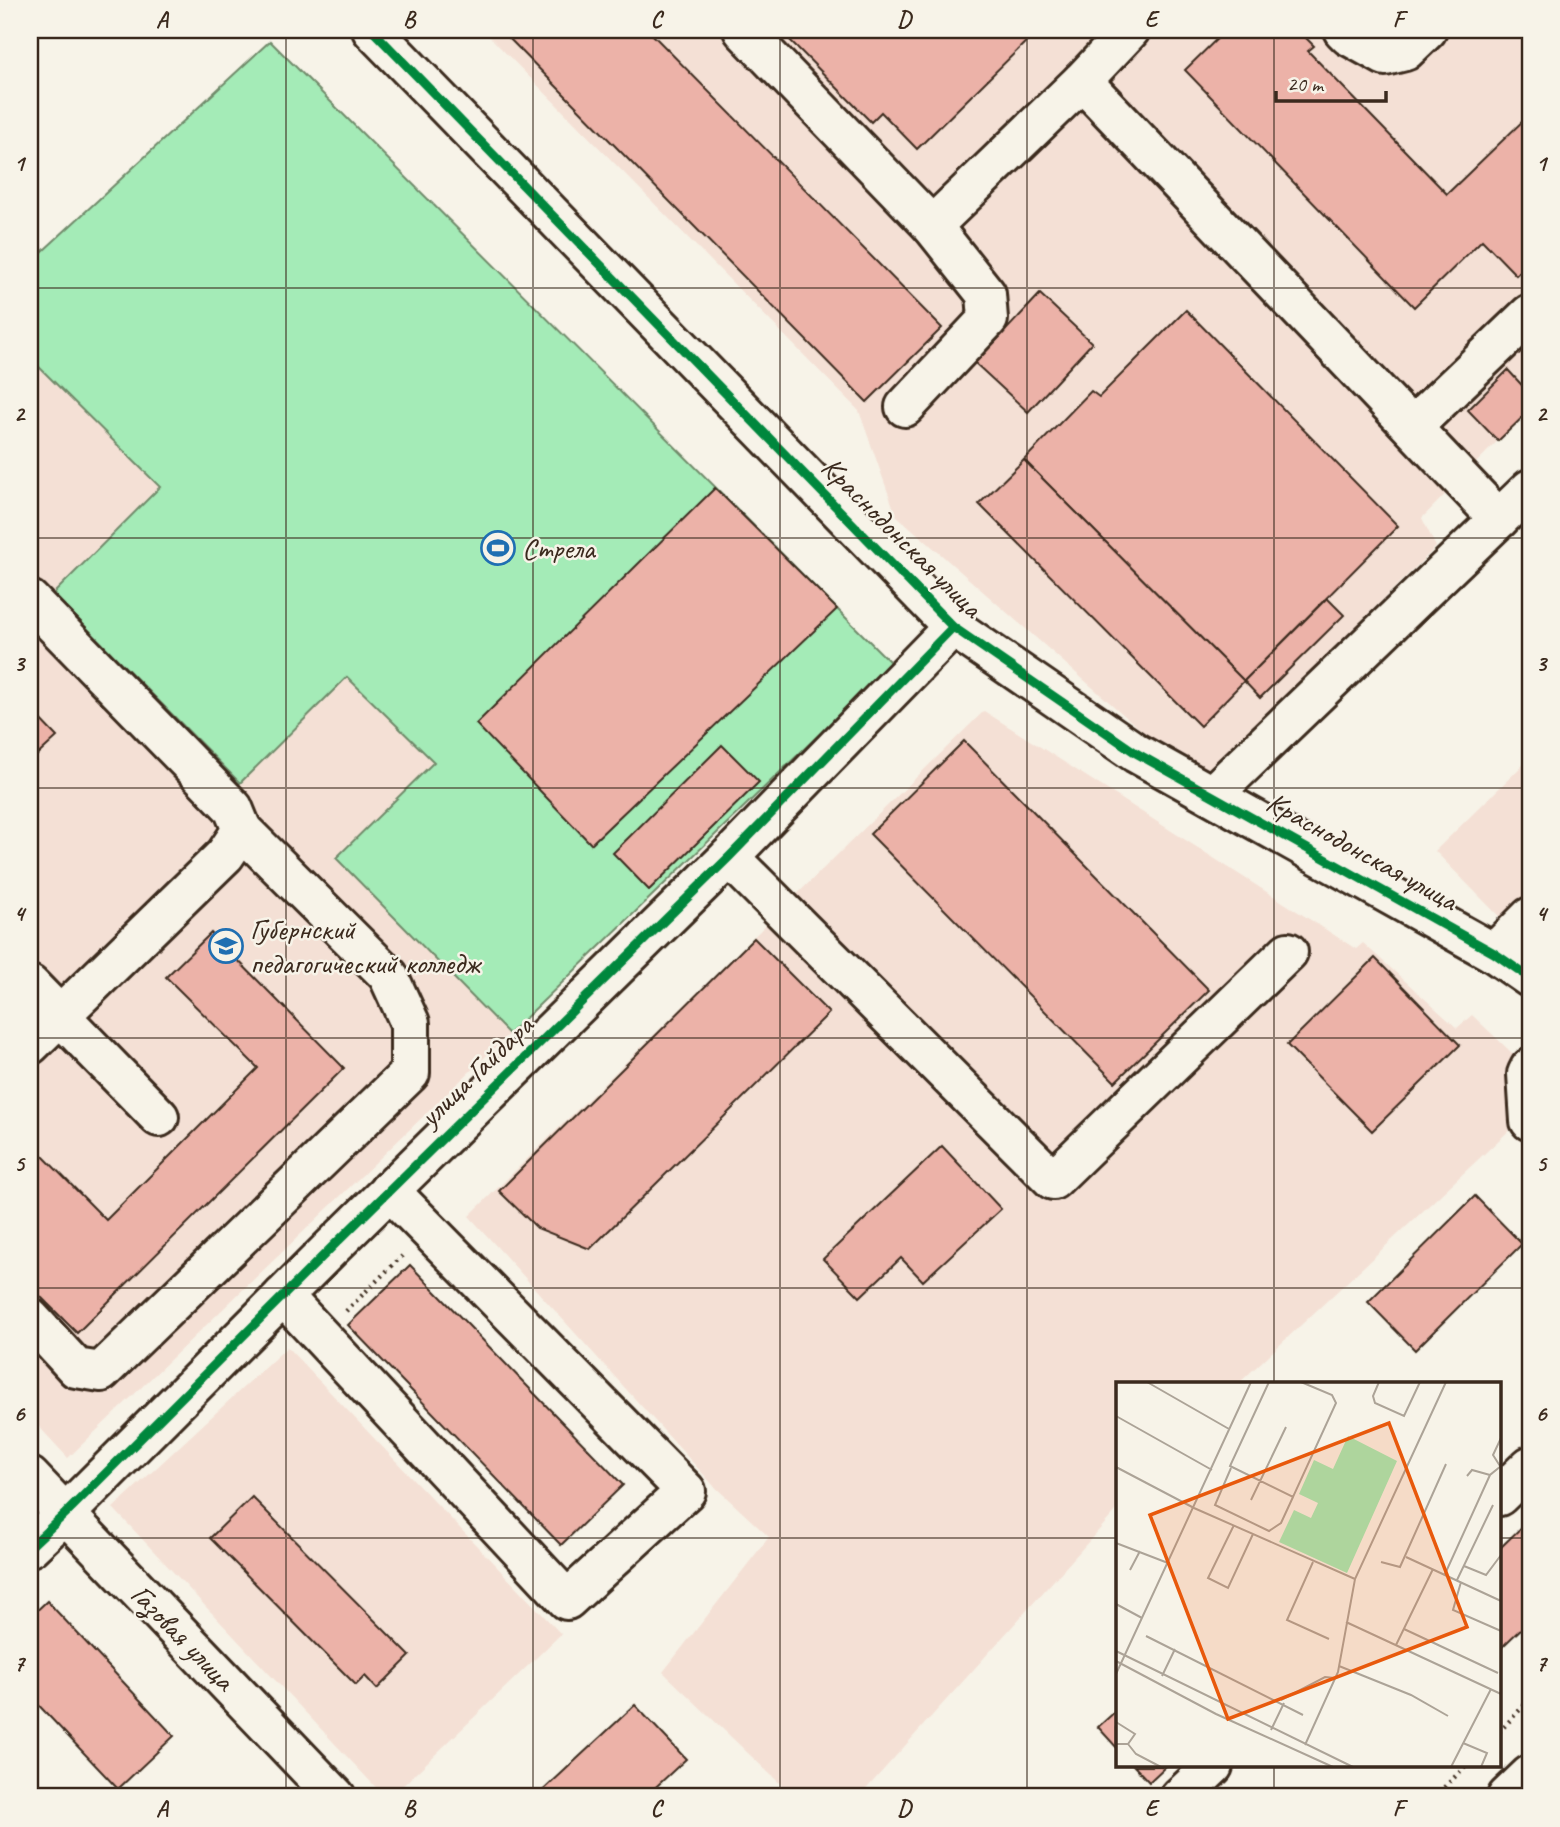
<svg xmlns="http://www.w3.org/2000/svg" width="1560" height="1827" font-family="Caveat,sans-serif">
<rect width="100%" height="100%" fill="#f7f3e8"/>
<filter id="ink" filterUnits="userSpaceOnUse"><feTurbulence type="fractalNoise" baseFrequency=".0143" numOctaves="2"/><feDisplacementMap in="SourceGraphic" scale="14" xChannelSelector="R" yChannelSelector="G"/><feConvolveMatrix kernelMatrix="1 2 1 2 8 2 1 2 1" color-interpolation-filters="sRGB"/></filter>
<g filter="url(#ink)">
<g fill="#f4e0d5">
<polygon points="483,30 1530,30 1530,408 1422,518 1436,547 1199,781 896,515 859,411"/>
<polygon points="30,358 434,762 336,859 509,1034 68,1458 30,1417"/>
<polygon points="984,711 1356,949 1363,943 1457,1028 1472,1015 1530,1070 1530,1111 1238,1384 1117,1384 1117,1510 859,1797 794,1797 663,1672 769,1537 713,1485 469,1216"/>
<polygon points="1530,758 1530,948 1435,851"/>
<polygon points="287,1347 561,1634 391,1797 385,1797 113,1508"/>
</g>
<polygon fill="#a4ebb7" stroke="#708a6a" stroke-width="2" points="270,41 892,664 509,1034 336,858 434,762 347,677 240,783 53,594 160,487 30,358 30,263"/>
<g fill="#ecb2a8" stroke="#3b2a1e" stroke-width="2">
<polygon points="501,30 648,30 942,328 867,402"/>
<polygon points="780,30 1038,30 917,149 881,112 871,122"/>
<polygon points="1226,30 1298,30 1314,46 1308,51 1447,194 1530,114 1530,262 1516,275 1482,240 1414,307 1185,70"/>
<polygon points="1040,294 1092,343 1028,412 975,363"/>
<polygon points="1186,310 1398,526 1244,681 1024,460 1091,391 1099,397"/>
<polygon points="1508,370 1530,394 1530,410 1498,441 1468,410"/>
<polygon points="1024,460 1244,681 1200,726 979,504"/>
<polygon points="715,488 837,609 591,844 476,724"/>
<polygon points="1327,598 1344,615 1260,698 1244,681"/>
<polygon points="34,713 57,737 34,758 30,754 30,717"/>
<polygon points="964,741 1209,990 1115,1082 870,834"/>
<polygon points="722,745 759,782 649,890 613,853"/>
<polygon points="211,933 344,1068 77,1333 30,1286 30,1143 106,1220 258,1068 166,977"/>
<polygon points="754,938 829,1013 590,1249 537,1228 499,1191"/>
<polygon points="1375,958 1460,1045 1372,1131 1287,1045"/>
<polygon points="942,1146 1001,1209 923,1281 901,1258 860,1297 823,1259"/>
<polygon points="1475,1196 1522,1244 1415,1350 1368,1302"/>
<polygon points="410,1265 623,1485 561,1545 348,1325"/>
<polygon points="252,1497 410,1656 377,1689 365,1676 356,1685 210,1538"/>
<polygon points="1530,1519 1530,1620 1499,1650 1499,1549"/>
<polygon points="47,1601 174,1736 118,1789 30,1696 30,1617"/>
<polygon points="635,1705 686,1759 645,1797 536,1797"/>
<polygon points="1117,1710 1117,1748 1098,1727"/>
<polygon points="1134,1766 1166,1766 1149,1782"/>
</g>
<g fill="none" stroke-linecap="round" stroke-linejoin="round">
<g stroke="#3b2a1e" stroke-width="44">
<g id="minor">
<polyline points="372,30 953,627 1136,753 1494,953 1530,978"/>
<polyline points="743,30 932,226 986,294 988,319 905,407"/>
<polyline points="1343,30 1349,36 1385,56 1405,51 1427,30"/>
<polyline points="1082,81 1499,519"/>
<polyline points="932,226 1082,81 1130,30"/>
<polyline points="1412,427 1530,314"/>
<polyline points="30,600 233,808 242,830 225,855 30,1045"/>
<polyline points="1212,795 1530,489"/>
<polyline points="729,857 1053,1180 1288,952"/>
<polyline points="1494,953 1530,917"/>
<polyline points="30,985 159,1117"/>
<polyline points="1530,1068 1527,1074 1530,1121"/>
<polyline points="283,1296 567,1600 686,1491 389,1190"/>
<polyline points="30,1318 76,1368 101,1372 410,1073 410,1023 388,975 242,830"/>
<polyline points="30,1477 336,1797"/>
<polyline points="1499,1496 1530,1466"/>
<polyline points="30,1547 65,1514 331,1248 729,857 953,627"/>
<polyline points="1180,1797 1213,1766"/>
</g>
</g>
<g stroke="#3b2a1e" stroke-width="44">
<polyline id="major" points="1507,1797 1530,1775"/>
</g>
<g stroke="#3b2a1e" stroke-width="4.5" stroke-dasharray="2 5" stroke-linecap="butt">
<polyline points="346,1311 402,1256"/>
<polyline points="1499,1732 1530,1699"/>
<polyline points="1434,1797 1466,1766"/>
</g>
<use href="#minor" stroke="#f7f3e8" stroke-width="38"/>
<use href="#major" stroke="#f7f3e8" stroke-width="38"/>
<g stroke="#f7f3e8" stroke-width="13">
<g id="cycleway">
<polyline points="372,30 953,627 1136,753 1494,953 1530,978"/>
<polyline points="30,1547 65,1514 331,1248 729,857 953,627"/>
</g>
</g>
<use href="#cycleway" stroke="#00873e" stroke-width="9"/>
</g>
</g>
<path fill="none" stroke="#3b2a1e" stroke-width="2" stroke-opacity="0.55" d="M 286,30 L 286,1797M 533,30 L 533,1797M 780,30 L 780,1797M 1027,30 L 1027,1797M 1274,30 L 1274,1384M 30,288 L 1530,288M 30,538 L 1530,538M 30,788 L 1530,788M 30,1038 L 1530,1038M 30,1288 L 1530,1288M 30,1538 L 1117,1538M 1499,1538 L 1530,1538M 1274,1766 L 1274,1797"/>
<defs>
<g id="stadium-ring" transform="scale(1.75)"><circle r="9.5" fill="#f7f3e8" stroke="#1f6fb2" stroke-width="1.5"/><path d="M0-5a6.5 5 0 1 0 0 10a6.5 5 0 1 0 0-10ZM-3.5-1.8h7v3.6h-7Z" fill="#1f6fb2"/></g>
<g id="university-ring" transform="scale(1.75)"><circle r="9.5" fill="#f7f3e8" stroke="#1f6fb2" stroke-width="1.5"/><path d="M0-5L7-2L0 1L-7-2ZM-4 1L0 2.5L4 1V4Q0 6-4 4Z" fill="#1f6fb2"/></g>
</defs>
<g fill-rule="evenodd">
<use href="#stadium-ring" x="498" y="548"/>
<use href="#university-ring" x="226" y="946"/>
</g>
<g text-anchor="middle" dominant-baseline="central" stroke-width="5" stroke-linejoin="round" paint-order="stroke">
<g font-size="30" fill="#3b2a1e" stroke="#f7f3e8">
<text transform="translate(902 537) rotate(45)">Краснодонская улица</text>
<text transform="translate(1362 851) rotate(29)">Краснодонская улица</text>
<text transform="translate(476 1071) rotate(-44)">улица Гайдара</text>
<text transform="translate(183 1637) rotate(46)">Газовая улица</text>
</g>
<g font-size="30" fill="#3b2a1e" stroke="#f7f3e8" text-anchor="start">
<text x="522" y="548">Стрела</text>
<text x="250" y="929">Губернский<tspan x="250" dy="34">педагогический колледж</tspan></text>
</g>
</g>
<g transform="translate(1116 1382)">
<rect width="385" height="385" fill="#f7f3e8"/>
<path d="M 232,54 L 281,79 L 231,191 L 163,160 L 178,128 L 195,136 L 202,121 L 183,112 L 198,78 L 217,87 Z" fill="#a4ebb7"/>
<path fill="none" stroke="#aca397" stroke-width="2" d="M 31,0 L 113,47M 153,0 L 114,84 L 177,115 L 220,21 L 216,13 L 185,0M 263,0 L 257,14 L 259,21 L 288,34 L 304,0M 0,34 L 96,88M 384,84 L 377,73 L 385,56M 0,85 L 78,126 L 239,197M 115,86 L 99,123 L 153,149 L 165,141 L 177,115M 351,94 L 356,88 L 374,93M 135,118 L 170,45M 118,143 L 92,196 L 112,206 L 137,152M 0,161 L 52,181M 290,175 L 385,219M 197,180 L 171,238 L 213,257M 265,180 L 284,185 L 330,82M 348,184 L 370,193 L 385,173M 14,188 L 24,169M 329,192 L 374,93 L 385,84M 341,198 L 377,123M 345,200 L 337,228 L 385,249M 0,222 L 26,236M 230,240 L 385,312M 288,247 L 382,291M 30,254 L 187,333M 280,263 L 317,187M 0,269 L 237,385M 0,279 L 100,332 L 217,385M 223,284 L 295,313 L 332,334M 0,292 L 135,0M 46,294 L 59,267M 165,318 L 209,295 L 219,296M 0,340 L 19,352 L 12,362 L 0,362M 155,348 L 168,321M 347,361 L 371,371 L 365,385M 12,362 L 20,372 L 45,385M 189,363 L 222,290 L 239,197 L 330,0M 335,385 L 375,307"/>
<path fill="#e8590c" fill-opacity="0.15" stroke="#e8590c" stroke-width="3.5" d="M 273,41 L 351,245 L 112,337 L 34,133 Z"/>
<rect width="385" height="385" fill="none" stroke="#3b2a1e" stroke-width="3.5"/>
</g>
<rect width="1560" height="1827" fill="none" stroke="#f7f3e8" stroke-width="77"/>
<path d="M1276 91v10h110v-10" fill="none" stroke="#3b2a1e" stroke-width="3.5"/>
<text x="1287" y="91" font-size="21" fill="#3b2a1e" stroke="#f7f3e8" stroke-width="5" paint-order="stroke">20 m</text>
<rect x="38" y="38" width="1484" height="1750" fill="none" stroke="#3b2a1e" stroke-width="2.5"/>
<g font-size="23" text-anchor="middle" font-weight="bold" fill="#3b2a1e">
<text x="162" y="27">A</text>
<text x="409" y="27">B</text>
<text x="656" y="27">C</text>
<text x="904" y="27">D</text>
<text x="1151" y="27">E</text>
<text x="1398" y="27">F</text>
<text x="19" y="171">1</text>
<text x="1541" y="171">1</text>
<text x="19" y="421">2</text>
<text x="1541" y="421">2</text>
<text x="19" y="671">3</text>
<text x="1541" y="671">3</text>
<text x="19" y="921">4</text>
<text x="1541" y="921">4</text>
<text x="19" y="1171">5</text>
<text x="1541" y="1171">5</text>
<text x="19" y="1421">6</text>
<text x="1541" y="1421">6</text>
<text x="19" y="1671">7</text>
<text x="1541" y="1671">7</text>
<text x="162" y="1816">A</text>
<text x="409" y="1816">B</text>
<text x="656" y="1816">C</text>
<text x="904" y="1816">D</text>
<text x="1151" y="1816">E</text>
<text x="1398" y="1816">F</text>
</g>
</svg>
